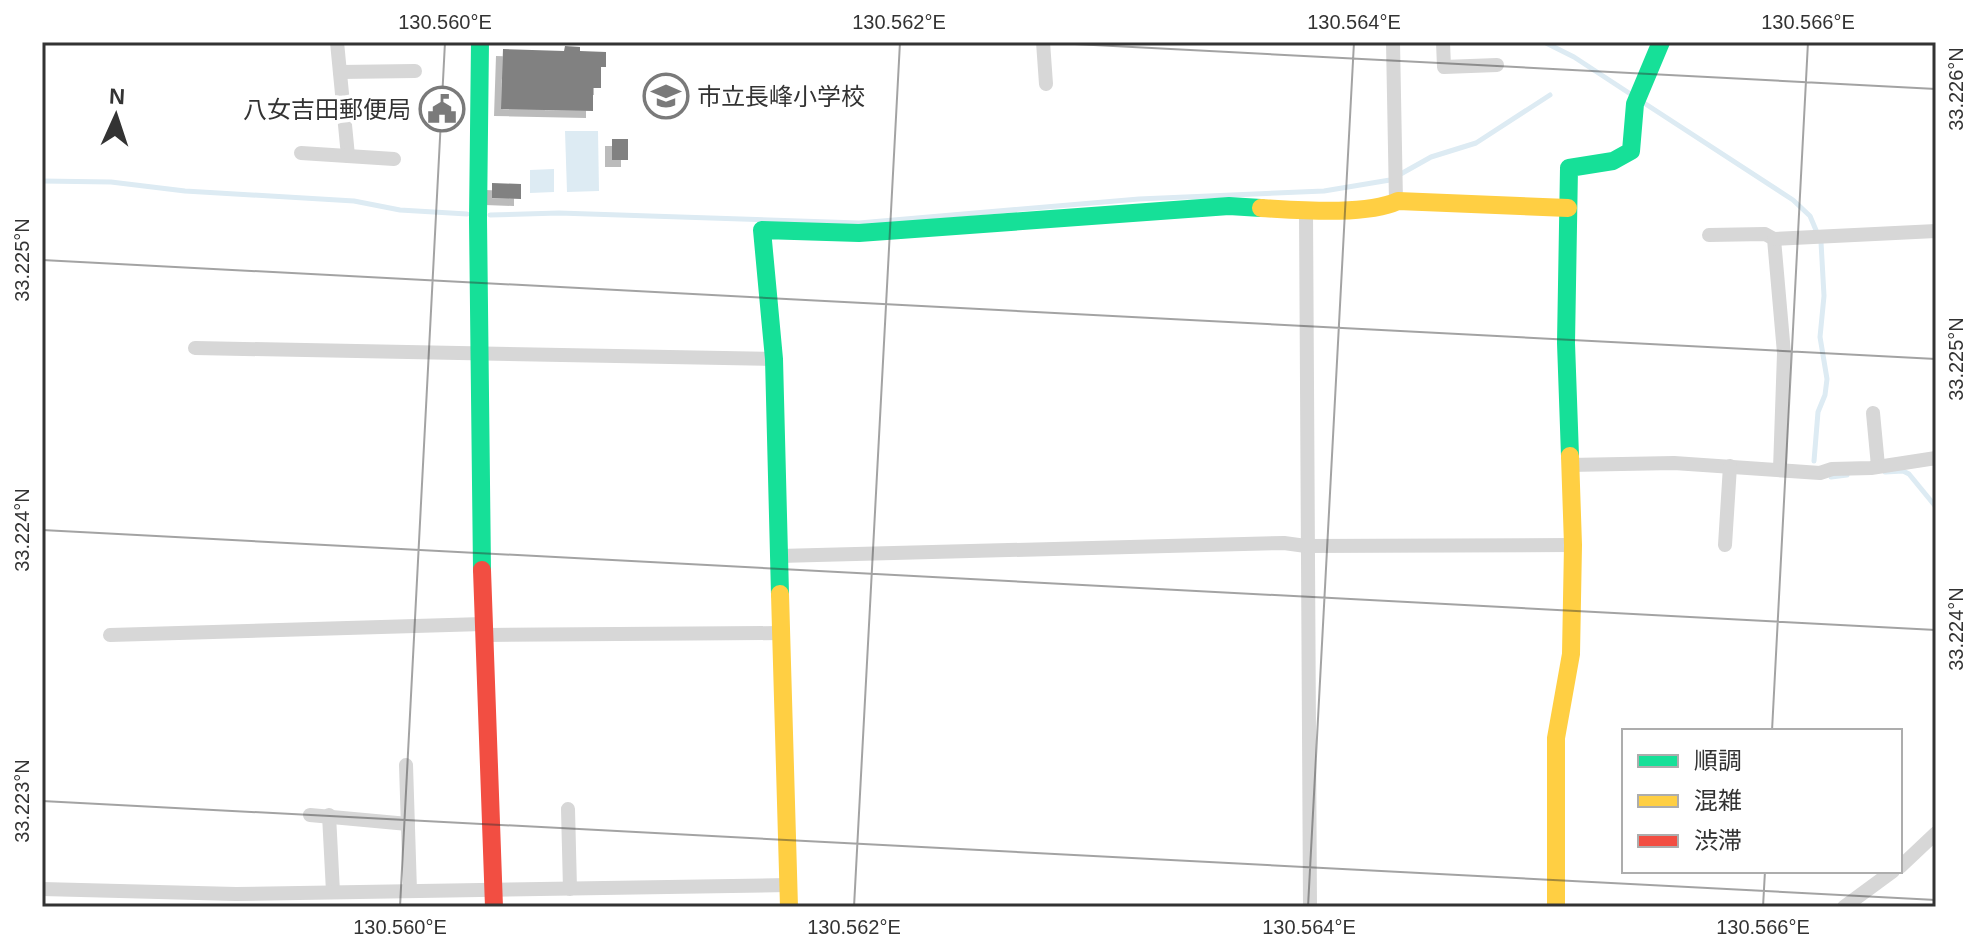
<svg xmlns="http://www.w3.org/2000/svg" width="1978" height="949" font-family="Helvetica,'Noto Sans JP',sans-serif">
<defs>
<filter id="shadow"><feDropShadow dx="-7" dy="7" stdDeviation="0" flood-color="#0004"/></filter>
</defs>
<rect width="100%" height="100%" fill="#fff"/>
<g fill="#ddebf3">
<polygon points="565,131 598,131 599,191 567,192"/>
<polygon points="554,169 554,192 530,193 530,170"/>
</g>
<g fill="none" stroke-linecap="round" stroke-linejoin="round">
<g stroke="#ddebf3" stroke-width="5">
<polyline points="1544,42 1574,57 1632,95"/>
<polyline points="1641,101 1793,200 1810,216 1821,242 1824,296 1820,337 1827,379 1825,395 1818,412 1814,461"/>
<polyline points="42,181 111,182 185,191 354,201 400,210 467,214"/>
<polyline points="490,215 559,213 859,223 1139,199 1324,191 1390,180 1431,157 1476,143 1550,95"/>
<polyline points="1885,472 1903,471 1909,474 1936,507"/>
<polyline points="1831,477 1847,475"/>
</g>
</g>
<g fill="#818181" filter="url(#shadow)">
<polygon points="565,46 580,47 580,51 606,52 606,67 601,67 601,88 593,88 593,111 501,109 503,49 564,51"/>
<rect x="612" y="139" width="16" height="21"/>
<polygon points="492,183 521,184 521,199 492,198"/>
</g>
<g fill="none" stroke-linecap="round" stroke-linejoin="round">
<g stroke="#d7d7d7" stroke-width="14">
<polyline points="337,42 348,156"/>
<polyline points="1043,42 1046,84"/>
<polyline points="1393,42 1396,202"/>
<polyline points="1443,42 1444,67 1497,65"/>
<polyline points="340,72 415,71"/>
<polyline points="301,153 394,159"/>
<polyline points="1306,211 1310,907"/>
<polyline points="1709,235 1765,234 1774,239 1784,353 1780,469"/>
<polyline points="1774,239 1936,231"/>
<polyline points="195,348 774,359"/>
<polyline points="1873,413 1878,466"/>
<polyline points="1569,465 1674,463 1820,473 1832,469 1871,468 1936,458"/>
<polyline points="1725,545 1730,466"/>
<polyline points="779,556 1284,543 1306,546 1573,545"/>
<polyline points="110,635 483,624"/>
<polyline points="483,635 781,633"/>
<polyline points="406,765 410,891"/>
<polyline points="568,809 570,889"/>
<polyline points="310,815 408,824"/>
<polyline points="329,815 333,892"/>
<polyline points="1900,867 1936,833"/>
<polyline points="42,889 236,894 788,885"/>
<polyline points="1844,907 1893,871"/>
</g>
<g stroke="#16e098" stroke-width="18">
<polyline points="480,42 478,219 482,570"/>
<polyline points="1570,456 1566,343 1569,168 1613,161 1631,151 1635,104 1661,42"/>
<polyline points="780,594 774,359 762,230 859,233 1229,206 1261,208"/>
</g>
<g stroke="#ffcf43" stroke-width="18">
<path d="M 1261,208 C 1298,210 1365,216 1398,201 L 1568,208"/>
<polyline points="780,594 789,907"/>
<polyline points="1556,907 1556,738 1571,654 1573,545 1570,456"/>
</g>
<polyline stroke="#f24e42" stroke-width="18" points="482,570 494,907"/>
</g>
<path fill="none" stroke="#333" stroke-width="2" stroke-opacity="0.45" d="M 1036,42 L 1936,89M 42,260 L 1936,359M 42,530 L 1936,630M 1772,731 L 1808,42M 42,801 L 1936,900M 400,907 L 445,42M 854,907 L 900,42M 1308,907 L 1354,42M 1763,907 L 1765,871"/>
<defs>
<g id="school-ring" transform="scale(2.3)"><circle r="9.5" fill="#fff" stroke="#7a7a7a" stroke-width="1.5"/><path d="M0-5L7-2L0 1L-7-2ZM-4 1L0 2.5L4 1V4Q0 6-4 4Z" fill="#7a7a7a"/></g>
<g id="civic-ring" transform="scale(2.3)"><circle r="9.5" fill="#fff" stroke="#7a7a7a" stroke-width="1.5"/><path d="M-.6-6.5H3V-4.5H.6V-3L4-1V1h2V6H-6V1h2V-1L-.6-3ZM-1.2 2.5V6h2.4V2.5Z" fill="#7a7a7a"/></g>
</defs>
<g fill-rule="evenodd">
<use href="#school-ring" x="666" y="96"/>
<use href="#civic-ring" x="442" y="109"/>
</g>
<g text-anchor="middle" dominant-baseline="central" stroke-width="8" stroke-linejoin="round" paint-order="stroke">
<g font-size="24" fill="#333" stroke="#fff" text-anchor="start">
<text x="697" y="96">市立長峰小学校</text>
<text x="411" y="109" text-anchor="end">八女吉田郵便局</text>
</g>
</g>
<rect width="1978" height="949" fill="none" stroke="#ffffff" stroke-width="88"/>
<rect x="1622" y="729" width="280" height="144" fill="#ffffff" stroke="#adadad" stroke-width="2"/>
<rect x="1638" y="755" width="40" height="12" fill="#16e098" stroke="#adadad" stroke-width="2"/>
<text x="1694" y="769" font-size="24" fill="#333333">順調</text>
<rect x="1638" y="795" width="40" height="12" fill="#ffcf43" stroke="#adadad" stroke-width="2"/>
<text x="1694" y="809" font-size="24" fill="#333333">混雑</text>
<rect x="1638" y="835" width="40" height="12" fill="#f24e42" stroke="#adadad" stroke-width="2"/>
<text x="1694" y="849" font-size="24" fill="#333333">渋滞</text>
<g transform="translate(116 116) rotate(3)" stroke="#ffffff" stroke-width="6" paint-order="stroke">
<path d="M0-6L14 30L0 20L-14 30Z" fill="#333333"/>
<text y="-12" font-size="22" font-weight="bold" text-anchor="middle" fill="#333333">N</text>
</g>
<rect x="44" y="44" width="1890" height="861" fill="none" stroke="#333" stroke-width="3"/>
<g font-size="20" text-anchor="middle" fill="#333">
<text x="445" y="29">130.560°E</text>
<text x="899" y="29">130.562°E</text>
<text x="1354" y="29">130.564°E</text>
<text x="1808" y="29">130.566°E</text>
<text transform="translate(1956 89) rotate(-90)" y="7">33.226°N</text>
<text transform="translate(22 260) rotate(-90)" y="7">33.225°N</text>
<text transform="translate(1956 359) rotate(-90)" y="7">33.225°N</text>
<text transform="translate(22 530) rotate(-90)" y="7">33.224°N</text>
<text transform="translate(1956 629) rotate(-90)" y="7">33.224°N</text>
<text transform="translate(22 801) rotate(-90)" y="7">33.223°N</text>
<text x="400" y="934">130.560°E</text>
<text x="854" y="934">130.562°E</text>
<text x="1309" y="934">130.564°E</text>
<text x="1763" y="934">130.566°E</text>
</g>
</svg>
